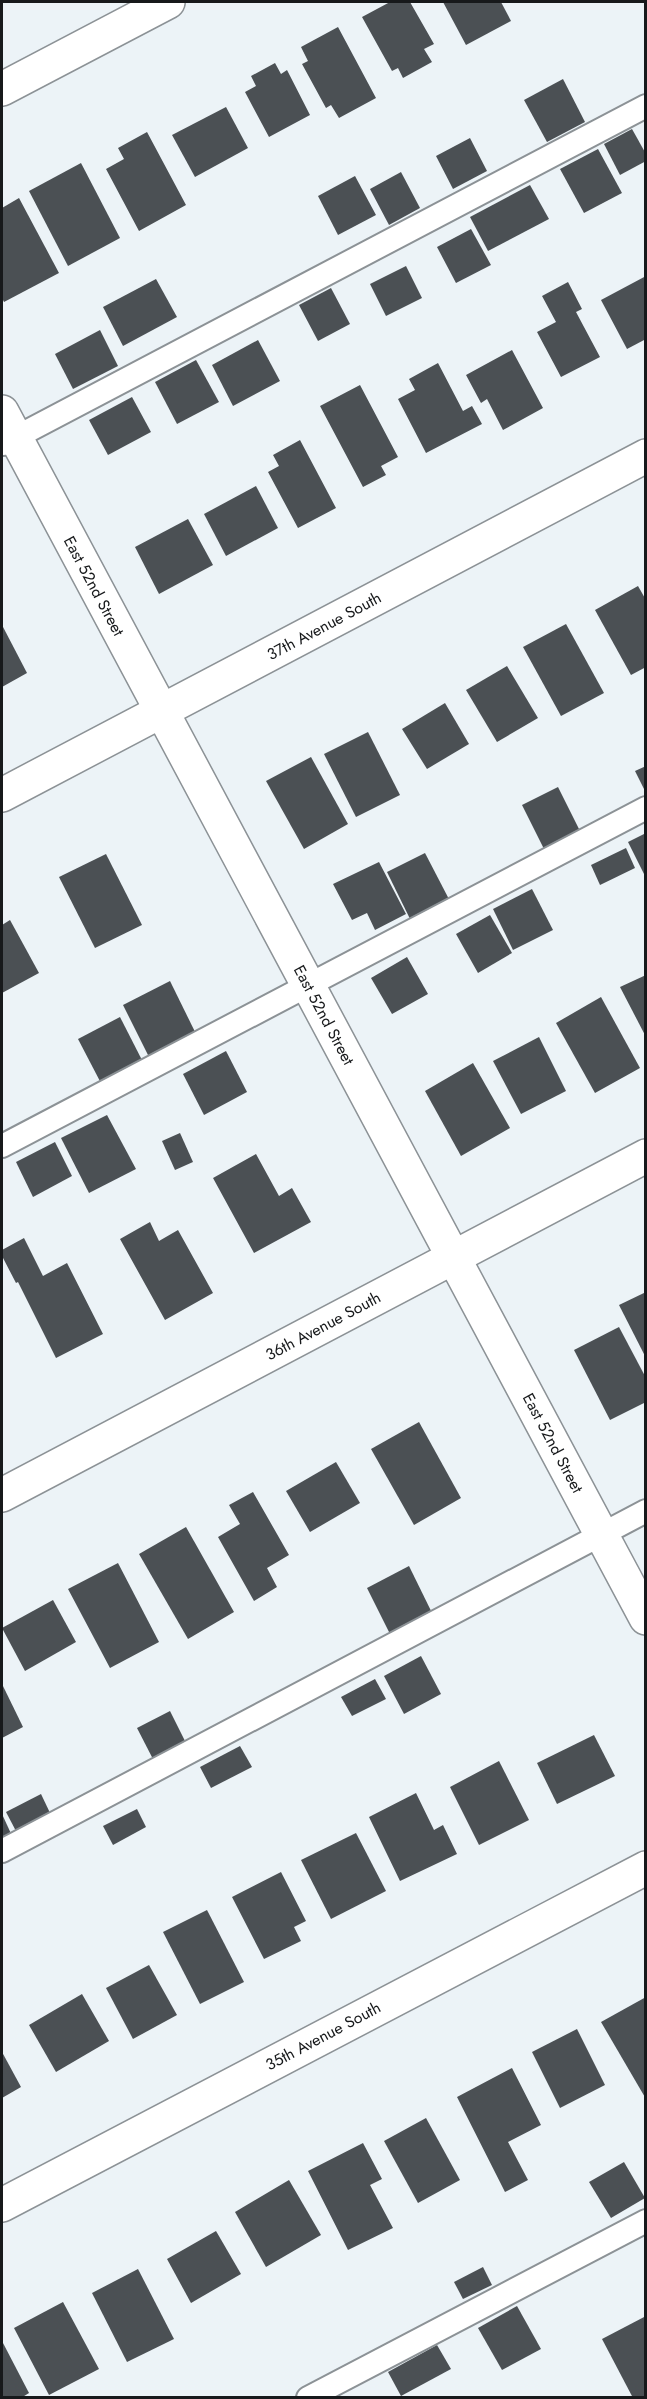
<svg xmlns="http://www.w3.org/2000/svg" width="647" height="2399" font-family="Jost,sans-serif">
<rect width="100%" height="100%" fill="#ecf3f7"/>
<g fill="#4b5054">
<polygon points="390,2 410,2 434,44 424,49 432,62 403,78 398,68 392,71 362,17"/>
<polygon points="443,2 501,2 511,21 466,45"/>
<polygon points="338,27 376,98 339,118 331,105 326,108 302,64 308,61 301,47"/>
<polygon points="275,63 281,74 287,70 310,115 269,137 245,92 256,86 251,76"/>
<polygon points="563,79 585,122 547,142 524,100"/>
<polygon points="226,107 248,148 195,177 172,135"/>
<polygon points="632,129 646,154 646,161 620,175 604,144"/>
<polygon points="147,132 186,205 139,231 106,169 124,159 118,148"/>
<polygon points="470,138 487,171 453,189 436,156"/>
<polygon points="598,149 622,193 584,213 560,169"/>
<polygon points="81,163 120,238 68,266 29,191"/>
<polygon points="401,172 420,208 389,225 370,189"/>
<polygon points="355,176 376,215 338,235 318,196"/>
<polygon points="530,185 549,219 488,251 470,217"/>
<polygon points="19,198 59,273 4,302 2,298 2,208"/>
<polygon points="471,229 491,265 456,283 437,247"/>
<polygon points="406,266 422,298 386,316 370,284"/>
<polygon points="646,276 646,339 627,349 601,300"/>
<polygon points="156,279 177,317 123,346 103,307"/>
<polygon points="568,282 582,309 576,312 600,357 561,377 537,332 556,322 542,296"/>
<polygon points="331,288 350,324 318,341 299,305"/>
<polygon points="100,330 118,366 73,389 55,354"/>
<polygon points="258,340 280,381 233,406 212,365"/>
<polygon points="512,350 543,408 503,430 487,399 481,403 466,375"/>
<polygon points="196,360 219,402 177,424 155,382"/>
<polygon points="438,363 463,411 472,406 482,424 426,453 398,399 415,390 409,379"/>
<polygon points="360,385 398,457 381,466 386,475 363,487 320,406"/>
<polygon points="132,397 151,432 108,455 89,420"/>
<polygon points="300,440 336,508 298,528 268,472 279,466 273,455"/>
<polygon points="256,486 278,528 226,556 204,514"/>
<polygon points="188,519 213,565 159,594 135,547"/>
<polygon points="638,586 646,600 646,667 631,675 595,610"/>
<polygon points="566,624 604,693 561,716 523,647"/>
<polygon points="2,625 27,673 2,687"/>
<polygon points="507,666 538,718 497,742 466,690"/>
<polygon points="445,703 469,744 427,769 402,729"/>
<polygon points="368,732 400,795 356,817 324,754"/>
<polygon points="311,757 348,824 304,849 266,781"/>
<polygon points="646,766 646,793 635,771"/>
<polygon points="558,787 582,835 546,853 522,805"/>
<polygon points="646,833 646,873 644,874 628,842"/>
<polygon points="626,848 635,868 600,885 591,865"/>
<polygon points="425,853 452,905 413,925 387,872"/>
<polygon points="106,854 142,925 95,948 59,877"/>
<polygon points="379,862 406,914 375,930 367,913 352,920 333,884"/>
<polygon points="532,889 553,930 513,950 493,909"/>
<polygon points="490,915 512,953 478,973 456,934"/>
<polygon points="10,920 39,973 2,993 2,925"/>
<polygon points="407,957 428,994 392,1014 371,978"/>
<polygon points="646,975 646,1037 620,987"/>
<polygon points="170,981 200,1042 153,1065 123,1005"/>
<polygon points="601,997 640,1068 595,1093 556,1023"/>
<polygon points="120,1017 145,1066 103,1087 78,1039"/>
<polygon points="539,1037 566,1091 521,1114 493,1061"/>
<polygon points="226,1051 247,1092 204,1115 183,1074"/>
<polygon points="473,1063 510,1128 461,1156 425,1091"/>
<polygon points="107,1115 136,1169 89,1193 61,1138"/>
<polygon points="180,1133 193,1162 175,1170 162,1141"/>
<polygon points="55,1142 72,1176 33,1197 16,1162"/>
<polygon points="256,1154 279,1196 292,1188 311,1222 254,1253 213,1178"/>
<polygon points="150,1222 159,1241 178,1230 213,1293 165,1320 120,1239"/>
<polygon points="24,1238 43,1276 67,1263 103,1334 56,1358 18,1282 16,1283 2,1256 2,1250"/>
<polygon points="646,1292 646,1358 619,1305"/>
<polygon points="619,1327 646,1378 646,1402 610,1420 574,1350"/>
<polygon points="419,1422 461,1498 414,1525 371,1449"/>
<polygon points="336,1462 360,1503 310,1532 286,1491"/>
<polygon points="253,1492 289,1555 267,1568 277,1587 254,1601 218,1537 240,1524 229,1505"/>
<polygon points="186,1527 234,1612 188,1639 139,1554"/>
<polygon points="118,1563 159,1642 110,1668 68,1589"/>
<polygon points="409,1566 436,1621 394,1642 367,1588"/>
<polygon points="53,1600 76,1642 25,1671 2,1628"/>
<polygon points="421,1656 441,1694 404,1714 384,1676"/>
<polygon points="375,1679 386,1699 352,1716 341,1697"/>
<polygon points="2,1684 23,1727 2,1738"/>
<polygon points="170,1711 188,1747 155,1763 137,1728"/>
<polygon points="594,1735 615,1776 557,1804 537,1763"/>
<polygon points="240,1746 252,1767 211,1788 200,1767"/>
<polygon points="499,1761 529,1820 479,1845 450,1787"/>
<polygon points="416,1793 434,1830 443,1825 457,1854 400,1881 369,1817"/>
<polygon points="41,1794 51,1815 17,1833 6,1812"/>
<polygon points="137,1809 146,1827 113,1845 103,1826"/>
<polygon points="2,1814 13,1838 2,1844"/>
<polygon points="356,1833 386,1891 331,1919 301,1860"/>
<polygon points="281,1872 306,1921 294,1927 301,1941 264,1959 232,1897"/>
<polygon points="207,1910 244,1982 200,2004 163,1932"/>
<polygon points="149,1965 177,2015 133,2039 106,1988"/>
<polygon points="82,1994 109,2041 56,2072 29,2025"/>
<polygon points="646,1997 646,2099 601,2022"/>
<polygon points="577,2029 605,2085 560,2108 532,2052"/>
<polygon points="2,2052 21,2087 2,2098"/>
<polygon points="512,2068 541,2125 508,2142 528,2180 505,2192 457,2097"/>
<polygon points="426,2118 460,2180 418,2203 384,2141"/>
<polygon points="363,2143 382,2179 370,2185 393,2228 348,2250 308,2171"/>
<polygon points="624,2162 645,2198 611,2218 589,2182"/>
<polygon points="289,2180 321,2235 266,2267 235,2212"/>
<polygon points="216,2231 241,2274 191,2303 167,2259"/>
<polygon points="483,2267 492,2285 463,2299 454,2282"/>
<polygon points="138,2269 174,2339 127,2362 92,2293"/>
<polygon points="63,2302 99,2369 49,2395 14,2328"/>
<polygon points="517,2306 541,2349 502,2370 478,2328"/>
<polygon points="646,2316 646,2398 633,2398 602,2339"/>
<polygon points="3,2343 29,2393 21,2398 2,2398 2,2344"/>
<polygon points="437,2345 451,2369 401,2396 388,2372"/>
</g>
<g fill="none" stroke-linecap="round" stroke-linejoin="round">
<g stroke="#8c9296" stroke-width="26">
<g id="service">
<polyline points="3,444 646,106"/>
<polyline points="2,1146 646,808"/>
<polyline points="2,1851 646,1511"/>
<polyline points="308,2398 646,2221"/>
</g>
</g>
<g stroke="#8c9296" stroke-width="36">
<g id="minor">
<polyline points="2,89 168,2"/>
<polyline points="2,412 646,1618"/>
<polyline points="2,795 646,456"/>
<polyline points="2,1495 646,1156"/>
<polyline points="2,2205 646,1868"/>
</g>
</g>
<use href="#service" stroke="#fff" stroke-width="22"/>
<use href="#minor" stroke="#fff" stroke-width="33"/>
</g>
<g text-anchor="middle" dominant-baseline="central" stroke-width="6" stroke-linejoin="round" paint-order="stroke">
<g font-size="16" fill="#17191b" stroke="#fff">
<text transform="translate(94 586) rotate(62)">East 52nd Street</text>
<text transform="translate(324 626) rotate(-28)">37th Avenue South</text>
<text transform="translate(324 1015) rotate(62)">East 52nd Street</text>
<text transform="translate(323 1326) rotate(-28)">36th Avenue South</text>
<text transform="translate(553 1443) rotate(62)">East 52nd Street</text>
<text transform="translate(323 2036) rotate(-28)">35th Avenue South</text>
</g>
</g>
<rect width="647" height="2399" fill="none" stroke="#17191b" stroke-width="6"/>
</svg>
